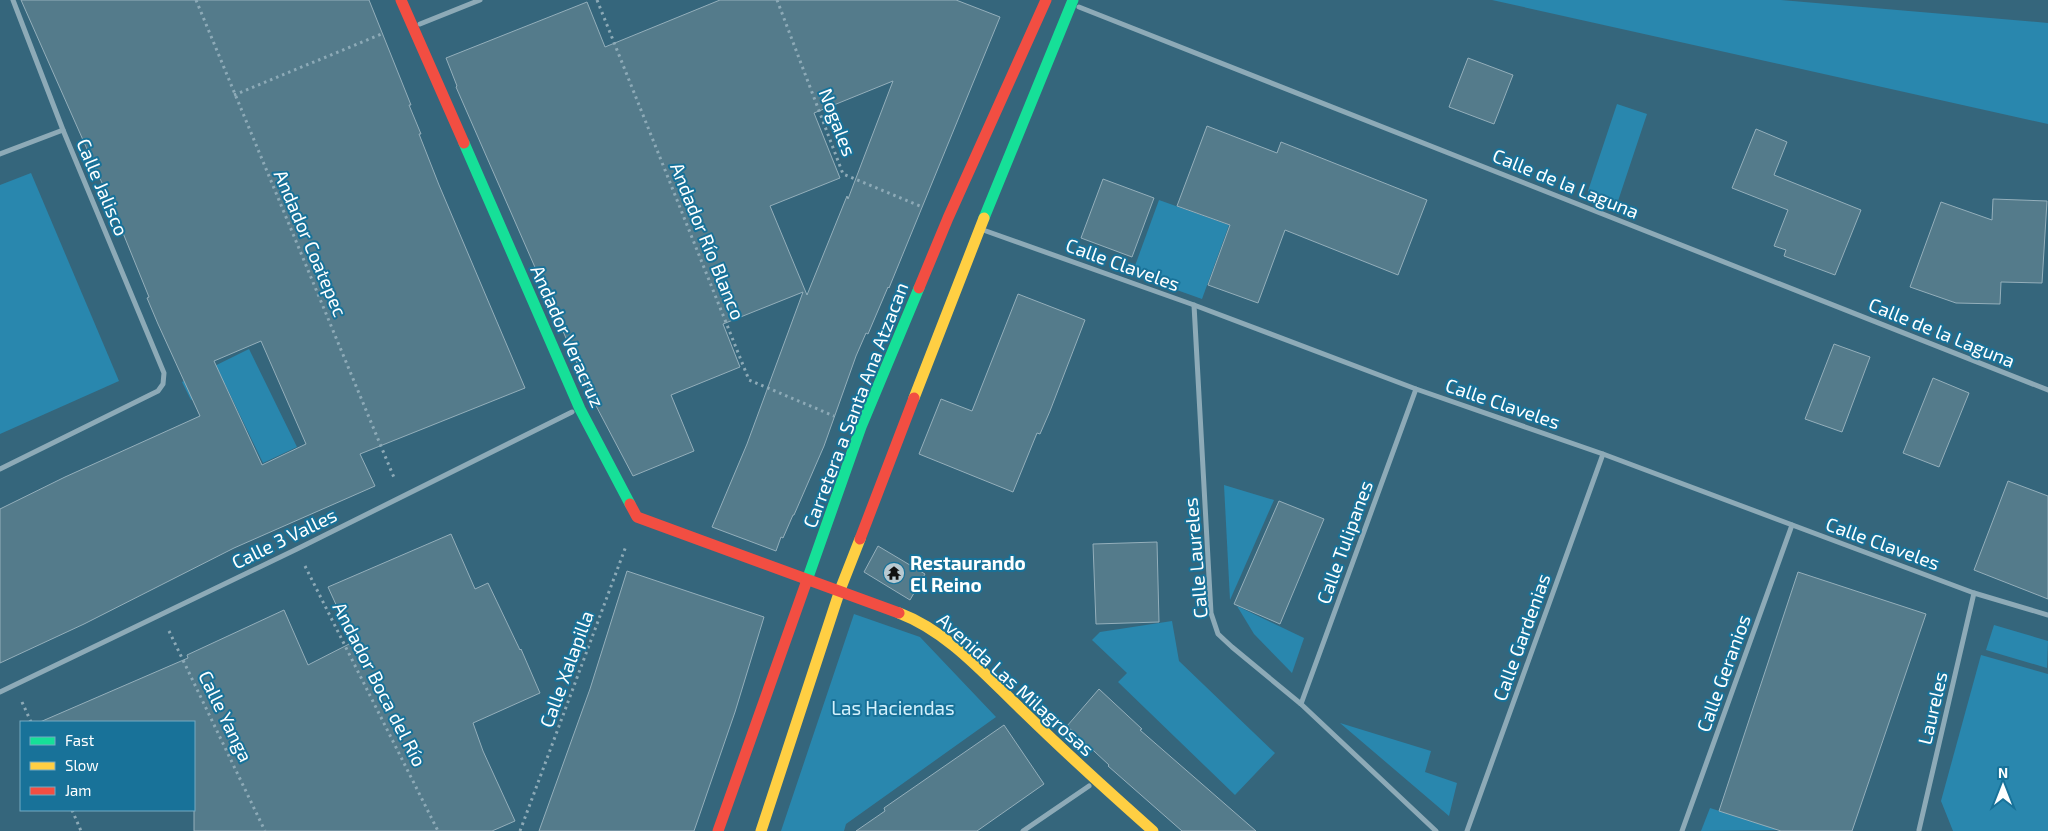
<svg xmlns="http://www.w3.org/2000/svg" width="2048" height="831" font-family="'Exo 2',sans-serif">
<rect width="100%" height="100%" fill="#35667c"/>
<g fill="#2987ae">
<polygon points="1492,0 1781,0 2048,23 2048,124"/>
<polygon points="1617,104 1647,114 1618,201 1588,191"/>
<polygon points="31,173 119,381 0,434 0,185"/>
<polygon points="1159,200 1229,225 1202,299 1132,274"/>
<polygon points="249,349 297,447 263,463 225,384 191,400 182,382"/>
<polygon points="1224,485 1274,500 1230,600"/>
<polygon points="1237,606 1304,638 1292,673 1254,634"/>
<polygon points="854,614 920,637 996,717 846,824 844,831 781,831"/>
<polygon points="1172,621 1179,661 1275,753 1235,795 1118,682 1127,673 1092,640 1100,632"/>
<polygon points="1994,625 2048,641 2047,668 1986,650"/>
<polygon points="1981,655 2048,674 2048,831 1953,831 1941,801"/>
<polygon points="1340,723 1431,751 1425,772 1457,783 1449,816"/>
<polygon points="1710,808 1779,830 1701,831"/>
</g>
<g fill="#547b8b" stroke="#94afbb" fill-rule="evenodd">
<path d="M 21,0 L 369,0 L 411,105 L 409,105 L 421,134 L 419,134 L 439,185 L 525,388 L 360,454 L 375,486 L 234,548 L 84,624 L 0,663 L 0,509 L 65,477 L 200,416 L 158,324 L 147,298 L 149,297 L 110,201 ZM 261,341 L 306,444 L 262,465 L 214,361 Z"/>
<path d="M 720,0 L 956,0 L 1000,17 L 889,288 L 888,287 L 868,334 L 866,333 L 856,356 L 824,446 L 794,515 L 793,515 L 783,538 L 781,537 L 776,551 L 712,527 L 747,444 L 803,292 L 723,324 L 740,367 L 671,395 L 694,451 L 633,476 L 594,402 L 456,87 L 457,86 L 446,58 L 587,2 L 605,47 ZM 893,81 L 848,199 L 847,196 L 807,295 L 770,206 L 840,178 L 814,113 Z"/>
<polygon points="1468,58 1513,75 1494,124 1449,107"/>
<polygon points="1207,126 1277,153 1281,142 1427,200 1398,275 1285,230 1258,303 1208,285 1230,225 1177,206"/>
<polygon points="1756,129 1787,142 1774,175 1861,210 1835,275 1784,256 1786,250 1774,246 1788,210 1732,188"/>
<polygon points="1103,179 1154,198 1132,257 1081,238"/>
<polygon points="1993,199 2047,201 2042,283 2001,282 2000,304 1956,303 1910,287 1941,202 1992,220"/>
<polygon points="1018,294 1085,320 1050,411 1040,434 1037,433 1013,492 919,454 941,399 972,411"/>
<polygon points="1834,344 1870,357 1842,432 1805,419"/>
<polygon points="1933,378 1969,393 1939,467 1903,453"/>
<polygon points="2008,481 2048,496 2048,599 1974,570"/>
<polygon points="1279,501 1324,519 1280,624 1234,604"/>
<polygon points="451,534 475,589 488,583 520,650 521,649 540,693 473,723 483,751 515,821 492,831 194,831 194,722 40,722 188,658 187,655 284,610 308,665 353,642 328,587"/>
<polygon points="1157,542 1159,622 1096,624 1093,544"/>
<polygon points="878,546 925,574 910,600 864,572"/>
<polygon points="627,571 764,617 735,712 694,831 539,831 590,689"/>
<polygon points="1798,572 1926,614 1852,831 1781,831 1719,811"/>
<polygon points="1099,689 1142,729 1140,730 1256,831 1182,831 1108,766 1109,765 1067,726"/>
<polygon points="1004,725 1044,784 977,831 856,831 885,811 884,808"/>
</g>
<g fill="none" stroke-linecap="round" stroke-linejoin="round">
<g stroke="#8daab7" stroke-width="3" stroke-dasharray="2.5 4" stroke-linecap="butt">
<polyline points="196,0 395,480"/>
<polyline points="597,0 749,380 834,416"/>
<polyline points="777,0 843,174 920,206"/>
<polyline points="234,95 384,33"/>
<polyline points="305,566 438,831"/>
<polyline points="169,631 265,831"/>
<polyline points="22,702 31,722"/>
<polyline points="72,810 81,831"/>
<polyline points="520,831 626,546"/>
</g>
<g stroke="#8daab7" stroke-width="5">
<polyline points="1079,7 2048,390"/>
<polyline points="420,24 480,0"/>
<polyline points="0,154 63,130"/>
<polyline points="986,231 1194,305 1416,389 1603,454 1974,593 2048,615"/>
<polyline points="1194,305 1211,613 1218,634 1232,647 1301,704 1436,831"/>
<polyline points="0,469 158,391 163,384 164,373 63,130 13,0"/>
<polyline points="0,692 297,549 572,412"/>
<polyline points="1301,704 1416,389"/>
<polyline points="1919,830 1974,593"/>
<polyline points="1023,831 1089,786"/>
<polyline points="1467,831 1603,454"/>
<polyline points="1682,831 1792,525"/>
</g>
<g stroke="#16e098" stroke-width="11">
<polyline points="464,143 580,409 630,504"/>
<polyline points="984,218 1073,0"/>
<polyline points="806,583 861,427 919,288"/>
</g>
<g stroke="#ffcf43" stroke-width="11">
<polyline points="914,398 984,218"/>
<path d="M 899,613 C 949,632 986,676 1024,712 C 1066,753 1109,792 1153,831"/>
<polyline points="761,831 840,590 860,539"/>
</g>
<g stroke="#f24e42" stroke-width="11">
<polyline points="401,0 464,143"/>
<polyline points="919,288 948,218 1046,0"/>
<polyline points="630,504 637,517 899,613"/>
<polyline points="860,539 914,398"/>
<polyline points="718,831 806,583"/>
</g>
</g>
<defs>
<g id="temple-disc" transform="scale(1.125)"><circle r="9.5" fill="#b8c9d1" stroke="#187299"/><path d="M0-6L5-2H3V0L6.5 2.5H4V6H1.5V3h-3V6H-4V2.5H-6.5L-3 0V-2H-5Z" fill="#111"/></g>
</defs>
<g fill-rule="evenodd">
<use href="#temple-disc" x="894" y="573"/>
</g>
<g text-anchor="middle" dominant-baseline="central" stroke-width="4" stroke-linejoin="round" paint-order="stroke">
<g font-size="19" fill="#fff" stroke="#187299">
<text transform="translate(838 122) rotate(69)">Nogales</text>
<text transform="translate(1566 183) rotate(22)">Calle de la Laguna</text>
<text transform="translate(103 187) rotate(67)">Calle Jalisco</text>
<text transform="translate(708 241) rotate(68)">Andador Río Blanco</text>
<text transform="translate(311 243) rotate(67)">Andador Coatepec</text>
<text transform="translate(1123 264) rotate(20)">Calle Claveles</text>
<text transform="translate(1942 332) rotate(22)">Calle de la Laguna</text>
<text transform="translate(568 336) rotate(66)">Andador Veracruz</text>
<text transform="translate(1503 403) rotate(19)">Calle Claveles</text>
<text transform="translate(855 405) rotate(-69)">Carretera a Santa Ana Atzacan</text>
<text transform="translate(284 538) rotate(-26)">Calle 3 Valles</text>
<text transform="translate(1344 542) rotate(-70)">Calle Tulipanes</text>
<text transform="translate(1883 543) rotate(20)">Calle Claveles</text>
<text transform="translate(1195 558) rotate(-95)">Calle Laureles</text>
<text transform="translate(1521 637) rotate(-70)">Calle Gardenias</text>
<text transform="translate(566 669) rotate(-70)">Calle Xalapilla</text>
<text transform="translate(1723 673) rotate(-70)">Calle Geranios</text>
<text transform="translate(380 684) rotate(63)">Andador Boca del Río</text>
<text transform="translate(1016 684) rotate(42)">Avenida Las Milagrosas</text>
<text transform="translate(1932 708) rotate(-77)">Laureles</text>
<text transform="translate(226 716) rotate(64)">Calle Yanga</text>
</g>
<g font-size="19" font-weight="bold" fill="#fff" stroke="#187299" text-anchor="start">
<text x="910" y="562">Restaurando<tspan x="910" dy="22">El Reino</tspan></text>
</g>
<g font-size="19" fill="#d4f1fc" stroke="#187299">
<text x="893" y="707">Las Haciendas</text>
</g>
</g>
<rect x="20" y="721" width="175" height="90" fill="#187299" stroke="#74aac2"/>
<rect x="30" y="737" width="25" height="8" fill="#16e098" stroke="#74aac2"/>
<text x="65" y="746" font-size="15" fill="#ffffff">Fast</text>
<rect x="30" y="762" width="25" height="8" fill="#ffcf43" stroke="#74aac2"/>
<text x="65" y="771" font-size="15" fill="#ffffff">Slow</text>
<rect x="30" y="787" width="25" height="8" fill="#f24e42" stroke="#74aac2"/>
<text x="65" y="796" font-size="15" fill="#ffffff">Jam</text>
<g transform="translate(2003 786)" stroke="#187299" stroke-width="4" paint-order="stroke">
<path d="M0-4L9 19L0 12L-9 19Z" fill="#ffffff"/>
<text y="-8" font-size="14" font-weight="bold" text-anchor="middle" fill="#ffffff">N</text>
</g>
</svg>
